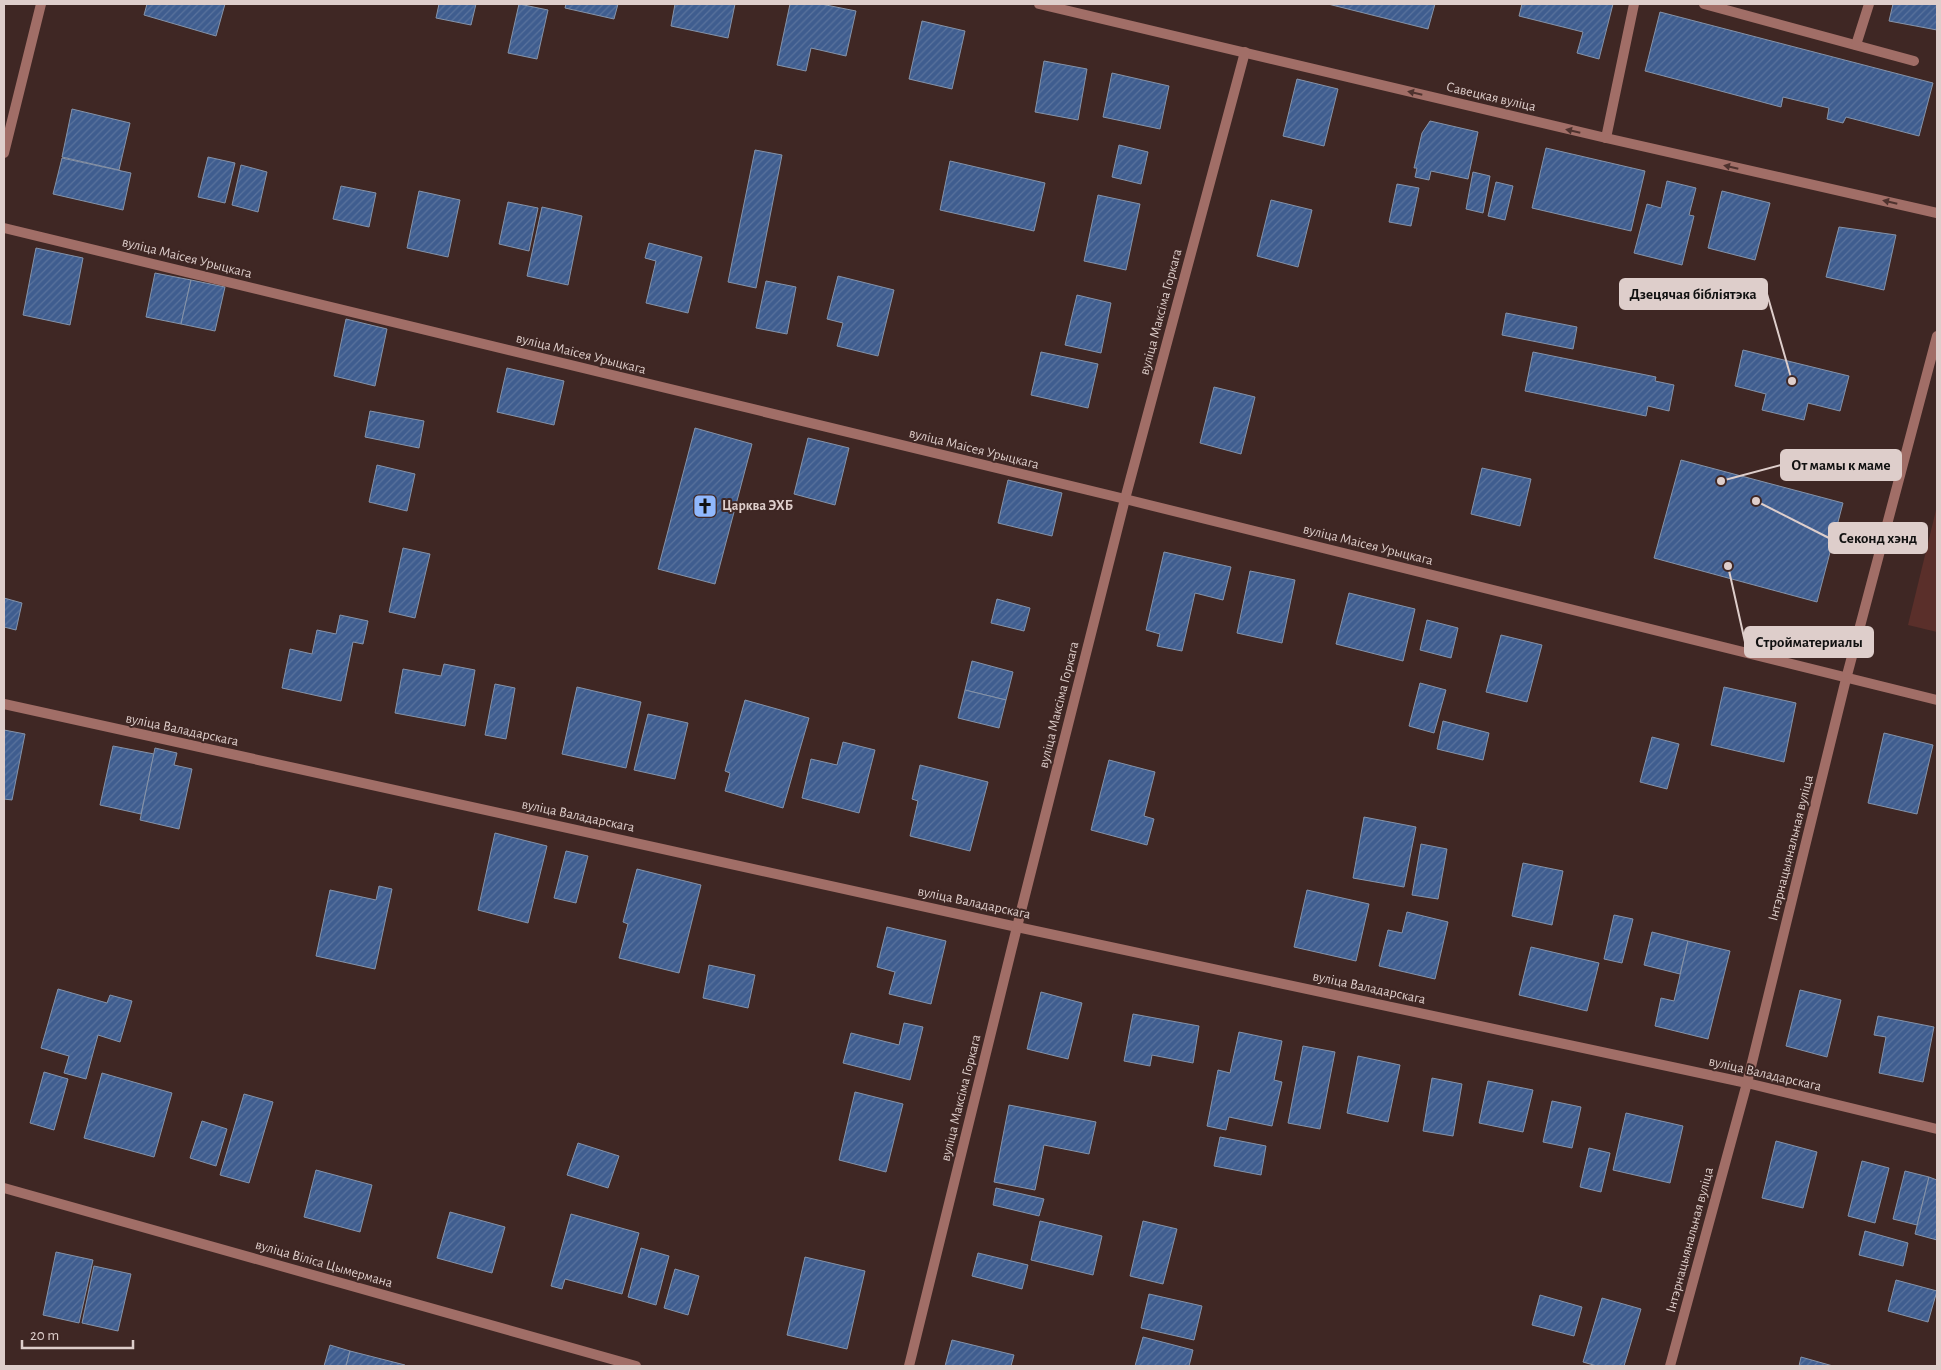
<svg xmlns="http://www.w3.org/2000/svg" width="1941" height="1370" font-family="'Alegreya Sans',sans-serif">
<defs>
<pattern id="building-hatch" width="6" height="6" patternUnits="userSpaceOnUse" patternTransform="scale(1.25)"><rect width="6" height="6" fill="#3f5d8f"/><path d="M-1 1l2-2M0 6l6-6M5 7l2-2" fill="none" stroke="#5a739d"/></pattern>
</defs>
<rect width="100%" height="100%" fill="#3f2724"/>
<polygon fill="#5a2f2a" points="1937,506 1937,632 1908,625"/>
<g fill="url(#building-hatch)" stroke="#8593a9">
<polygon points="147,4 225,4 216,36 144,15"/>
<polygon points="439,4 476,4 471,25 436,18"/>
<polygon points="519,4 548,10 537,59 508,53"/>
<polygon points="566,4 618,4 614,19 565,8"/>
<polygon points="675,4 735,4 728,38 671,26"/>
<polygon points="790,4 821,4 856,11 846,56 811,48 806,71 777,65"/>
<polygon points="1328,4 1435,4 1428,29"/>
<polygon points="1522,4 1613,4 1599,59 1577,53 1583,32 1519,16"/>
<polygon points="1893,4 1937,4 1937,30 1889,21"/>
<polygon points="1660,12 1933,83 1919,136 1846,117 1843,123 1827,119 1829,108 1783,97 1781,107 1645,71"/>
<polygon points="922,21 965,31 952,89 909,79"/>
<polygon points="1044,61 1087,69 1078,120 1035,112"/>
<polygon points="1112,73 1169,86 1160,129 1103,117"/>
<polygon points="1297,79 1338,89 1324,146 1283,136"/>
<polygon points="72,109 130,123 119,170 62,157"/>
<polygon points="1430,121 1478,132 1468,179 1431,171 1429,180 1415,177 1417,168 1414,168 1422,133"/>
<polygon points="1119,145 1148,152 1141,184 1112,177"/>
<polygon points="1546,148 1645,171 1631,231 1532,208"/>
<polygon points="755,150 782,155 756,288 728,282"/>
<polygon points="208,157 235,163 225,203 198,197"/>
<polygon points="62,158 131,173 123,210 53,194"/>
<polygon points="950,161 1045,183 1034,231 940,210"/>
<polygon points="241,165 267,172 258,212 232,205"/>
<polygon points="1473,172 1490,176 1483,213 1466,209"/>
<polygon points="1667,181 1696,188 1689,215 1694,216 1682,265 1634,253 1647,204 1661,208"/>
<polygon points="1496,182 1513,186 1505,220 1488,216"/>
<polygon points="1397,184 1419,188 1411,226 1389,222"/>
<polygon points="341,186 376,193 369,227 333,219"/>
<polygon points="419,191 460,200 448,257 407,248"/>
<polygon points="1722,191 1770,203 1755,260 1708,248"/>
<polygon points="1098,195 1140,204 1126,270 1084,261"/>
<polygon points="1271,200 1312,210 1298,267 1257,256"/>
<polygon points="508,202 538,208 529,251 499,244"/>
<polygon points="542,207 582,216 568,285 527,276"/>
<polygon points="1839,227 1896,235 1884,290 1826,277"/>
<polygon points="649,243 702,257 688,313 646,303 656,261 645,258"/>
<polygon points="36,248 83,258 70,325 23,315"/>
<polygon points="155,273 191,280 181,324 146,317"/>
<polygon points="838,276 894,290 878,356 837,346 843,323 827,319"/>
<polygon points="191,280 225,287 215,331 181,324"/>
<polygon points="766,281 796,287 787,334 756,328"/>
<polygon points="1077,295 1111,303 1101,353 1065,345"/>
<polygon points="1506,313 1577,327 1573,349 1502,335"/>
<polygon points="346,319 387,329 375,386 334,376"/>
<polygon points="1743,350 1849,376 1840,411 1808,403 1804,420 1762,410 1766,394 1735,386"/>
<polygon points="1041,352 1098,364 1088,408 1031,395"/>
<polygon points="1533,352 1656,377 1655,381 1674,385 1669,411 1648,406 1646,416 1525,391"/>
<polygon points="507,368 564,381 554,425 497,412"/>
<polygon points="1214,387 1255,397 1241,454 1200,443"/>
<polygon points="370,411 424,421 419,448 365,437"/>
<polygon points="695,428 752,444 715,584 658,569"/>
<polygon points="808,438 849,448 835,505 794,494"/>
<polygon points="1681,460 1843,503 1817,602 1654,558"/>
<polygon points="377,465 415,474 407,511 369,502"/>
<polygon points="1482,468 1531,479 1520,526 1471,514"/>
<polygon points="1008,480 1062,493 1052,536 998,523"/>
<polygon points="403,548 430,554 415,618 389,612"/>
<polygon points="1164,552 1231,567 1223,600 1195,593 1182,651 1157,646 1160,634 1146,630"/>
<polygon points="1250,571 1295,580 1282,643 1237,633"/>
<polygon points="1349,593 1415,609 1403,661 1336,644"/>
<polygon points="4,598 22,603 16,630 4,627"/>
<polygon points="997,599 1030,608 1024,631 991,623"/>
<polygon points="340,615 368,621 363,644 353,642 341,701 282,688 290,649 312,654 317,630 336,634"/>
<polygon points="1427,620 1458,628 1451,658 1420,650"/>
<polygon points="1501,635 1542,645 1527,702 1486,692"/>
<polygon points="972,661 1013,672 1006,700 965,690"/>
<polygon points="444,664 475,670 465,726 395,713 403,669 441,676"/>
<polygon points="1420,683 1446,690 1434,733 1409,726"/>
<polygon points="495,684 515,688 506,739 485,735"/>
<polygon points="577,687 641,702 626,768 562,754"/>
<polygon points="1724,687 1796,703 1784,762 1711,745"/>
<polygon points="965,690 1006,700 999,728 958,718"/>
<polygon points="745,700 809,718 783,808 725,791 730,773 725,771"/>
<polygon points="648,714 688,723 675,779 634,770"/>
<polygon points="1443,721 1489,733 1483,760 1437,749"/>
<polygon points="4,730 25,734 12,800 4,799"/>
<polygon points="1884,733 1933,745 1917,814 1868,803"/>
<polygon points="1652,737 1679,744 1667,789 1640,782"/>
<polygon points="843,742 875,750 859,813 802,798 811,759 837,765"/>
<polygon points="113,746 154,754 141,814 100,805"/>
<polygon points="155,748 177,753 174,765 192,769 179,829 140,820"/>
<polygon points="1109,760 1155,772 1144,816 1154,819 1147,845 1091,830"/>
<polygon points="920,765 988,782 970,851 910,836 918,801 912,799"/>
<polygon points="1364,817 1416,827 1404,887 1353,878"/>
<polygon points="495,833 547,846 528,923 478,910"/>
<polygon points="1421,844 1447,849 1438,899 1412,895"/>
<polygon points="566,851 588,856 576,903 554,898"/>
<polygon points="1523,863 1563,871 1552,925 1512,916"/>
<polygon points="637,869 701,885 679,973 619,958 628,924 623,922"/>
<polygon points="379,886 392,889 375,969 316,956 330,890 376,900"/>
<polygon points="1307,890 1369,904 1356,961 1294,947"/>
<polygon points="1407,912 1448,922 1435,979 1379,966 1388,930 1402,933"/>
<polygon points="1614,915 1633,919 1622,963 1604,959"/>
<polygon points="887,927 946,941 931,1004 889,994 895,972 877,967"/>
<polygon points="1652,932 1688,941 1680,974 1644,965"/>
<polygon points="1688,941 1730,951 1708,1039 1655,1026 1661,998 1674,1001"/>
<polygon points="1531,947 1599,963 1587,1011 1519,995"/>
<polygon points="709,965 755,975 748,1008 703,998"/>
<polygon points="58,989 107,1003 110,995 132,1001 120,1042 98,1035 86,1079 64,1073 69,1056 41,1048"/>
<polygon points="1800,990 1841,1000 1827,1057 1786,1046"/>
<polygon points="1041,992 1082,1003 1068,1059 1027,1049"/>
<polygon points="1133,1014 1199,1026 1193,1063 1152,1055 1150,1066 1124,1061"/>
<polygon points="1878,1016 1934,1027 1923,1082 1879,1073 1886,1037 1874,1035"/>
<polygon points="904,1023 923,1027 910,1080 843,1063 851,1033 899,1045"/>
<polygon points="1239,1032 1282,1041 1274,1080 1282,1082 1272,1126 1229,1117 1226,1130 1207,1126 1218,1070 1230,1073"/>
<polygon points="1303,1046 1335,1052 1320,1129 1288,1123"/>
<polygon points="1358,1056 1400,1065 1388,1122 1347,1113"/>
<polygon points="44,1072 68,1079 54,1130 30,1123"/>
<polygon points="102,1073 172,1093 154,1157 84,1138"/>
<polygon points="1432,1078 1462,1084 1453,1136 1423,1131"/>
<polygon points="1488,1081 1533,1090 1523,1132 1479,1123"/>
<polygon points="855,1092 903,1104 886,1172 839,1160"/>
<polygon points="244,1094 273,1102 249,1183 220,1175"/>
<polygon points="1552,1101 1581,1107 1572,1148 1543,1142"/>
<polygon points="1009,1105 1096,1122 1089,1154 1044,1145 1035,1190 994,1182"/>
<polygon points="1626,1113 1683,1126 1670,1183 1613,1170"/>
<polygon points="202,1121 227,1129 216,1166 190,1158"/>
<polygon points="1220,1137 1266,1146 1261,1175 1214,1166"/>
<polygon points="1776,1141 1817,1152 1803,1208 1762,1198"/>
<polygon points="578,1143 619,1156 608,1188 567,1175"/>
<polygon points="1589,1148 1610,1153 1601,1192 1580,1187"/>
<polygon points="1862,1161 1889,1168 1875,1223 1848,1216"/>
<polygon points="316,1170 372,1185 360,1232 304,1217"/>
<polygon points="1905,1171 1929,1177 1917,1225 1893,1219"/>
<polygon points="1929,1177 1937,1180 1937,1240 1915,1234"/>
<polygon points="996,1188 1044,1199 1039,1216 993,1205"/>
<polygon points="450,1212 505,1227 492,1273 437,1258"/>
<polygon points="571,1214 639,1233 622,1294 565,1279 562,1289 551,1286"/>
<polygon points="1040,1221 1102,1236 1093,1275 1031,1260"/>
<polygon points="1143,1221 1177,1229 1163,1284 1130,1276"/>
<polygon points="1865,1231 1908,1243 1903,1266 1859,1255"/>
<polygon points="641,1248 669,1256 656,1305 628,1297"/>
<polygon points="56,1252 93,1260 79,1323 43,1315"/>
<polygon points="978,1253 1028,1265 1022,1289 972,1276"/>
<polygon points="805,1257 865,1271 847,1349 787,1335"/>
<polygon points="94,1266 131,1274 118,1331 82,1323"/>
<polygon points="675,1269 699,1276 688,1315 664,1308"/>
<polygon points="1896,1280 1937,1291 1928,1322 1888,1311"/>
<polygon points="1149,1294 1202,1306 1194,1340 1141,1328"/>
<polygon points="1540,1295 1582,1307 1574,1336 1532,1325"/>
<polygon points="1602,1298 1641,1309 1624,1366 1597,1366 1583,1362"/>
<polygon points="1143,1337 1193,1350 1189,1366 1135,1366"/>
<polygon points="952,1340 1014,1355 1011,1366 945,1366"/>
<polygon points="330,1345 350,1351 346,1366 324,1366"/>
<polygon points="350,1351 405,1365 404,1366 346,1366"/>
<polygon points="1801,1357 1833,1366 1799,1366"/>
</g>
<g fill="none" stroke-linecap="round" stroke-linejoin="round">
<g stroke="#a16e67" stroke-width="10">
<polyline points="1704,4 1914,61"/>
<polyline points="1856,45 1869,4"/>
<polyline points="1606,138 1634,4"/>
</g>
<g stroke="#a16e67" stroke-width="10">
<polyline points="1039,4 1606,138 1937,213"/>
<polyline points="4,153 41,4"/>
<polyline points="4,228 1125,499 1937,700"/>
<polyline points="4,704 1017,927 1747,1083 1937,1129"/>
<polyline points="4,1188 636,1366"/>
<polyline points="909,1366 1017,927 1125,499 1245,52"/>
<polyline points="1670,1366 1747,1083 1846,679 1937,336"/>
</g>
</g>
<defs><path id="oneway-solid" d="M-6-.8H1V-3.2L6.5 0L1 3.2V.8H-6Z" transform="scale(1.25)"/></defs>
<g fill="#4e322e">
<use href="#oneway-solid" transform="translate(1415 93) rotate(-167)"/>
<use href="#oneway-solid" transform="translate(1573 131) rotate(-167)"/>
<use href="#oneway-solid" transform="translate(1731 167) rotate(-167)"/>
<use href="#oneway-solid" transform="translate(1890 202) rotate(-167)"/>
</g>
<defs>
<g id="church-square" transform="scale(1.25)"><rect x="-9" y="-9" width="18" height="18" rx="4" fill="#90b8fd" stroke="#3f2724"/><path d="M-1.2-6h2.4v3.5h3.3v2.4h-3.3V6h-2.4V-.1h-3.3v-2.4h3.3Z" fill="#111"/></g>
</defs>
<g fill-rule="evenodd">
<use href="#church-square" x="705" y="506"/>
</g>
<g text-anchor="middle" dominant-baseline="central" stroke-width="4" stroke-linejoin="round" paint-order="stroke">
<g font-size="14" fill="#dececb" stroke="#3f2724">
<text transform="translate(1491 97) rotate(13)">Савецкая вуліца</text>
<text transform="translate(187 258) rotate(14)">вуліца Маісея Урыцкага</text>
<text transform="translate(1161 312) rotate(-75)">вуліца Максіма Горкага</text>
<text transform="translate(581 354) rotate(14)">вуліца Маісея Урыцкага</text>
<text transform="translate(974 449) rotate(14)">вуліца Маісея Урыцкага</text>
<text transform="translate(1368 545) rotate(14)">вуліца Маісея Урыцкага</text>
<text transform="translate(1059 705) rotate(-76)">вуліца Максіма Горкага</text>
<text transform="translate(182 730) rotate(12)">вуліца Валадарскага</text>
<text transform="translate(578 816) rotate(12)">вуліца Валадарскага</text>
<text transform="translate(1791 848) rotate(-76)">Інтэрнацыянальная вуліца</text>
<text transform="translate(974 903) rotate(12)">вуліца Валадарскага</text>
<text transform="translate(1369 988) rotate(12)">вуліца Валадарскага</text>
<text transform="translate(1765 1074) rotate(13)">вуліца Валадарскага</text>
<text transform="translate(961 1098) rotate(-76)">вуліца Максіма Горкага</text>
<text transform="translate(1690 1240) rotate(-75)">Інтэрнацыянальная вуліца</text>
<text transform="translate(324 1264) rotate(16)">вуліца Віліса Цымермана</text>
</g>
<g font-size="14" font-weight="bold" fill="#dececb" stroke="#3f2724" text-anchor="start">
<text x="722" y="506">Царква ЭХБ</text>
</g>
</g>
<path fill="none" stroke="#dececb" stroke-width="2" d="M1792 381L1767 294M1721 481L1781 465M1756 501L1829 538M1728 566L1745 642"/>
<g fill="#dececb" stroke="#3f2724" stroke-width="2">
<circle cx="1792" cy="381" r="5"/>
<circle cx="1721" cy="481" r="5"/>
<circle cx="1756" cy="501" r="5"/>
<circle cx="1728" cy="566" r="5"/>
</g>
<g fill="#dececb" stroke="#dececb" stroke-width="2">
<rect x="1620" y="279" width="147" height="30" rx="5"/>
<rect x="1781" y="450" width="120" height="30" rx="5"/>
<rect x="1829" y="523" width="98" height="30" rx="5"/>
<rect x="1745" y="627" width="128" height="30" rx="5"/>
</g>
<g font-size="15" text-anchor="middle" font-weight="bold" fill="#111">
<text x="1693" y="299">Дзецячая бібліятэка</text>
<text x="1841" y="470">От мамы к маме</text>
<text x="1878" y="543">Секонд хэнд</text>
<text x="1809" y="647">Стройматериалы</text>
</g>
<rect width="1941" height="1370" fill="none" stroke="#dececb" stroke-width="10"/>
<path d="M22 1340v8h111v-8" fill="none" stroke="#dececb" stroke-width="2.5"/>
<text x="30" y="1340" font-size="15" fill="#dececb" stroke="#3f2724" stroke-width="4" paint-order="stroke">20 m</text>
</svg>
